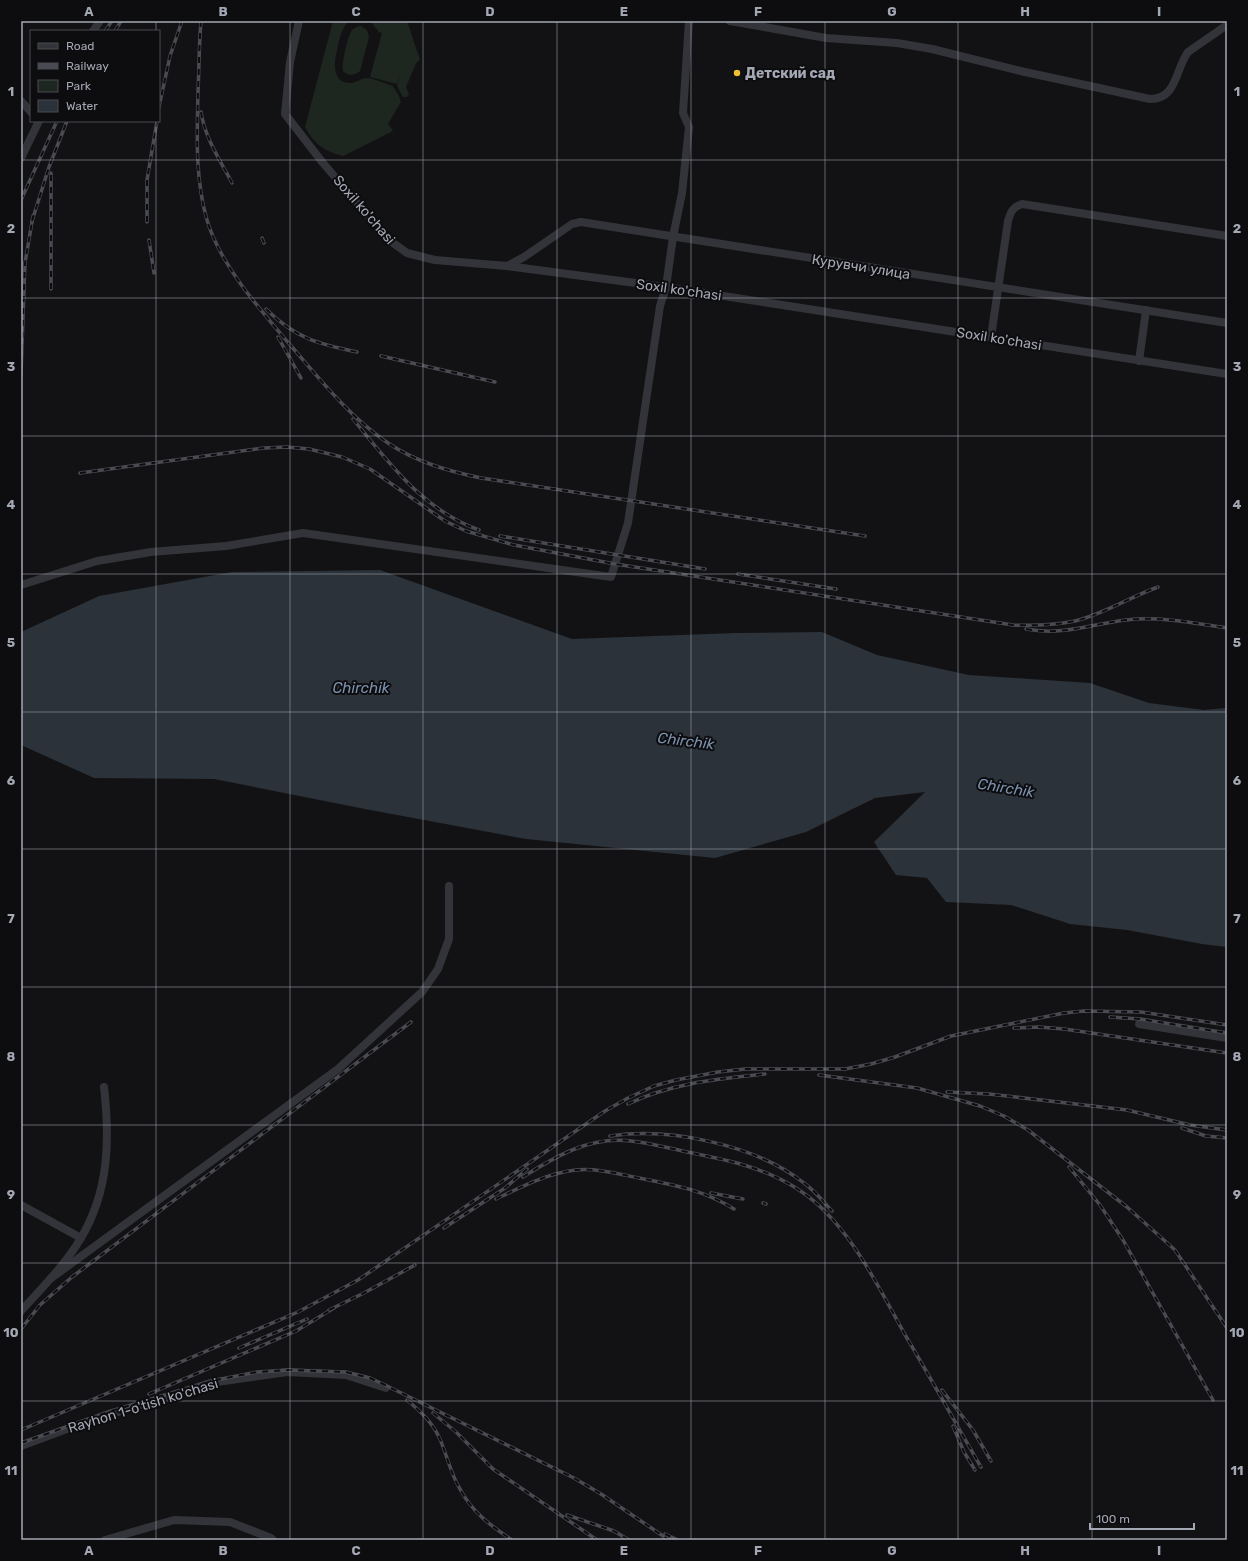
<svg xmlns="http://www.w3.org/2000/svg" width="1248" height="1561" font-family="Rubik,sans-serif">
<rect width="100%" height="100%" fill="#121214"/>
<g fill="#1e2620">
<path d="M 333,21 L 349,21 C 341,28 339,41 337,51 C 333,65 333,84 352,83 C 357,82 362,78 367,78 C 373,78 386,84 393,86 L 399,96 L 401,102 L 388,124 L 393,131 L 343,156 C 324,151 314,144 305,127 Z"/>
<polygon points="370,21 407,21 420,60 416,63 406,87 409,94 407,97 403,97 397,86 401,71 397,84 370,77 382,33 379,32"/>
<path d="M 361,26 L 367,30 L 369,37 L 360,71 C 354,76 348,76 343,71 C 341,64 348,35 352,30 C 355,27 358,26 361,26 Z"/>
</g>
<polygon fill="#2b3239" points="380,570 572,639 735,633 822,632 877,655 969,675 1090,683 1149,703 1204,710 1227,708 1227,947 1202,944 1127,930 1070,924 1011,905 946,902 927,878 896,875 874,842 925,792 875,798 806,832 715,858 526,839 365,809 214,779 94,778 21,745 21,632 99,596 232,572"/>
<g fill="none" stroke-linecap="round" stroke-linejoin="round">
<g stroke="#333439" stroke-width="8">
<polyline points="299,21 290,62 285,114 323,163 389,240 407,253 435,260 507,266 666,287 1227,374"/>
<path d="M 730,21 L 826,38 L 897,43 L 932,49 L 1025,72 L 1150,99 C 1177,99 1175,70 1188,52 L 1227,25"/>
<polyline points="93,31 100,21"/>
<polyline points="21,101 31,112"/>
<polyline points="21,158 39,121"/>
<polyline points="507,266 524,257 572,224 581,222 1227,323"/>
<path d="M 991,337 L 1008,221 C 1011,211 1013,207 1022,204 L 1227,236"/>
<polyline points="1139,361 1146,310"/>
<polyline points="21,585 97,561 151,552 226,546 303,533 611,577 628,523 660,306 666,287 673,237 682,193 689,127 683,113 689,21"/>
<polyline points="1139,1024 1227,1038"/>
<polyline points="21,1205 81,1238"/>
<polyline points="50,1279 338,1069 422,992 438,969 449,939 449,886"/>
<path d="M 21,1311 C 42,1288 65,1265 81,1238 C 109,1191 110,1140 104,1087"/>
<polyline points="21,1446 83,1423 210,1383 287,1372 346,1375 386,1388"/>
<polyline points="105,1540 174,1520 230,1522 271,1538 273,1540"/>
</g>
<g stroke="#4a4b52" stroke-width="3.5">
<g id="rail">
<path d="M 201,21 C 199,45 199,69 198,93 C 197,135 195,179 207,220 C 220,265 262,312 292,347 C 321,381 351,418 388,443 C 416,462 448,471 481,478 L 865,536"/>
<polyline points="105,31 112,21"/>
<polyline points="115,31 121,21"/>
<polyline points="159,107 170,56 182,21"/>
<path d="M 201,112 C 205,138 220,160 232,183"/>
<polyline points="21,200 57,121"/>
<polyline points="32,221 49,167 67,121"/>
<polyline points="147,222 147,180 157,121"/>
<polyline points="262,238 264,243"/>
<polyline points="149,240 154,273"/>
<polyline points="51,289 51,173"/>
<path d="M 266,309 C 295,338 318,344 357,352"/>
<polyline points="278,337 301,378"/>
<polyline points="381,356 495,382"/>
<polyline points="21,374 25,263 33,216"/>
<path d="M 353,419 C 389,463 423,510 479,530"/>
<path d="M 80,473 L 264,448 L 287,447 L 309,449 L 342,457 L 370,469 L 445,521 L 466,531 L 514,545 L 615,564 L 1013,625 C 1033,626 1054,625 1075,621 C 1104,614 1130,597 1158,587"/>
<polyline points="500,536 705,569"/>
<polyline points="738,574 836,589"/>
<path d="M 1026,629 C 1063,636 1091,624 1126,620 C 1160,616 1194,623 1227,628"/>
<polyline points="1110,1017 1140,1019 1227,1033"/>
<polyline points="1014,1028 1039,1027 1064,1029 1227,1053"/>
<polyline points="819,1075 917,1088 980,1106 1004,1116 1028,1130 1127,1207 1175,1250 1227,1328"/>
<polyline points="947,1092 989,1094 1127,1110 1190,1125 1227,1130"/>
<path d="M 628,1104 C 671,1083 718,1079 765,1074"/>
<polyline points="1182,1128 1206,1136 1227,1138"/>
<path d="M 610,1136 C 670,1127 756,1145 804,1183 C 815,1191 823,1201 832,1211"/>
<polyline points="1069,1167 1100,1205 1123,1240 1213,1400"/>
<path d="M 523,1177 C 556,1156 590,1136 631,1141 C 650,1143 668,1148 687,1152 C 727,1160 764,1167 799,1190 C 847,1221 877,1284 904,1333 C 930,1377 955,1422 981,1467"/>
<polyline points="711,1193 743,1199"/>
<path d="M 496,1199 C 521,1187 548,1173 576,1170 C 597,1168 619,1174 639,1178 C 675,1185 703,1190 734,1209"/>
<polyline points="763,1203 766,1204"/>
<polyline points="444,1228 505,1188 527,1169"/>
<polyline points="329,1310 364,1293 415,1265"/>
<polyline points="21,1329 40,1305 72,1277 411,1022"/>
<polyline points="239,1348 307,1319"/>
<polyline points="942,1390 973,1430 991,1461"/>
<polyline points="149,1394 296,1331 334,1308"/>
<path d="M 407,1400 C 420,1411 432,1422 439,1437 C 447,1454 450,1473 460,1489 C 472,1512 491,1526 512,1540"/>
<polyline points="433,1413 456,1432 493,1469 597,1540"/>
<polyline points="953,1426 964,1452 975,1470"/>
<polyline points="21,1430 298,1312 358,1280 605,1111 628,1098 654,1086 676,1080 718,1072 745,1069 845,1069 871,1064 895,1057 951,1036 1064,1013 1084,1011 1141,1012 1227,1025"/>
<polyline points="21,1443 111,1411 216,1380 257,1372 289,1370 346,1372 370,1378 383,1384 574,1478 601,1494 669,1540"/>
<polyline points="567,1515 614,1531 629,1540"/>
<polyline points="665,1534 678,1540"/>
</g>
</g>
<use href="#rail" stroke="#0d0d0f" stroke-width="2" stroke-dasharray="6" stroke-linecap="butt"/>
</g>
<path fill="none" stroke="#a4a7b4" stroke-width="1" stroke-opacity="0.55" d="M 156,21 L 156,31M 290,21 L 290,1540M 423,21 L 423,1540M 557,21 L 557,1540M 691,21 L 691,1540M 825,21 L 825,1540M 958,21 L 958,1540M 1092,21 L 1092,1540M 156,121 L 156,1540M 21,160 L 1227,160M 21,298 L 1227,298M 21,436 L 1227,436M 21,574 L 1227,574M 21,712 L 1227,712M 21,849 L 1227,849M 21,987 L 1227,987M 21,1125 L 1227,1125M 21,1263 L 1227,1263M 21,1401 L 1227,1401"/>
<circle fill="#efbf2f" stroke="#0d0d0f" stroke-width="1.5" cx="737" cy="73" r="4"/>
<g text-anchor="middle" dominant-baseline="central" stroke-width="4" stroke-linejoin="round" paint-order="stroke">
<g font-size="14" font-weight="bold" fill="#a4a7b4" stroke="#0d0d0f" text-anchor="start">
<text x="745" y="73">Детский сад</text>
</g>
<g font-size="14" fill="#a4a7b4" stroke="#0d0d0f">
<text transform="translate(364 210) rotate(49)">Soxil ko'chasi</text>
<text transform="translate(861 267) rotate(9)">Курувчи улица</text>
<text transform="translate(679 290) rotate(8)">Soxil ko'chasi</text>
<text transform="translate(999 339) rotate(9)">Soxil ko'chasi</text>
<text transform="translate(143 1406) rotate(-17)">Rayhon 1-o'tish ko'chasi</text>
</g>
<g font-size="15" font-style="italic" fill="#7b92af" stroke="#0d0d0f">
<text x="361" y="688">Chirchik</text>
<text transform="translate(686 741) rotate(7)">Chirchik</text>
<text transform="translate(1006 788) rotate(9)">Chirchik</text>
</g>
</g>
<rect width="1248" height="1561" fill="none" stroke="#0d0d0f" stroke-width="44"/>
<rect x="30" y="30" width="130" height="92" fill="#0d0d0f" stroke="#494b51"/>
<rect x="38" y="43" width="20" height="6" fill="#333439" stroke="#494b51"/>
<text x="66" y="50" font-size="12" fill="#a4a7b4">Road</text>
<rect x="38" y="63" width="20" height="6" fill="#4a4b52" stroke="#494b51"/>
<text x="66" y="70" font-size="12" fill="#a4a7b4">Railway</text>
<rect x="38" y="80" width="20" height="12" fill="#1e2620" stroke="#494b51"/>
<text x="66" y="90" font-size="12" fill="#a4a7b4">Park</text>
<rect x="38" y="100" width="20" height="12" fill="#2b3239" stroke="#494b51"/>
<text x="66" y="110" font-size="12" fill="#a4a7b4">Water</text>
<path d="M1090 1523v6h104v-6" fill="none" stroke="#a4a7b4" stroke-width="2"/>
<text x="1096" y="1523" font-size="12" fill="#a4a7b4" stroke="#0d0d0f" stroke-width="3" paint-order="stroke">100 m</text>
<rect x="22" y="22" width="1204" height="1517" fill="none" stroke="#a4a7b4" stroke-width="1.5"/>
<g font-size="13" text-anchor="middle" font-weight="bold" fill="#a4a7b4">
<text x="89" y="16">A</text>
<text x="223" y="16">B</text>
<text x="356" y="16">C</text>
<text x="490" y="16">D</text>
<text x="624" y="16">E</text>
<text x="758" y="16">F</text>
<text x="892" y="16">G</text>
<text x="1025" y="16">H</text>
<text x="1159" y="16">I</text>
<text x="11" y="96">1</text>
<text x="1237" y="96">1</text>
<text x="11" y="233">2</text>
<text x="1237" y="233">2</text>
<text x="11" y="371">3</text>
<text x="1237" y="371">3</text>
<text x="11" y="509">4</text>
<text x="1237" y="509">4</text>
<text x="11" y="647">5</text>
<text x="1237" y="647">5</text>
<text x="11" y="785">6</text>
<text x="1237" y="785">6</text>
<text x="11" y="923">7</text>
<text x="1237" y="923">7</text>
<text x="11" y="1061">8</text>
<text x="1237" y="1061">8</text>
<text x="11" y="1199">9</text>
<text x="1237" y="1199">9</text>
<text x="11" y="1337">10</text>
<text x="1237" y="1337">10</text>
<text x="11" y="1475">11</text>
<text x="1237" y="1475">11</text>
<text x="89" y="1555">A</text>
<text x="223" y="1555">B</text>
<text x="356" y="1555">C</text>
<text x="490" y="1555">D</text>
<text x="624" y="1555">E</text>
<text x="758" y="1555">F</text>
<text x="892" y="1555">G</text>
<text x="1025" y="1555">H</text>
<text x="1159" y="1555">I</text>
</g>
</svg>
